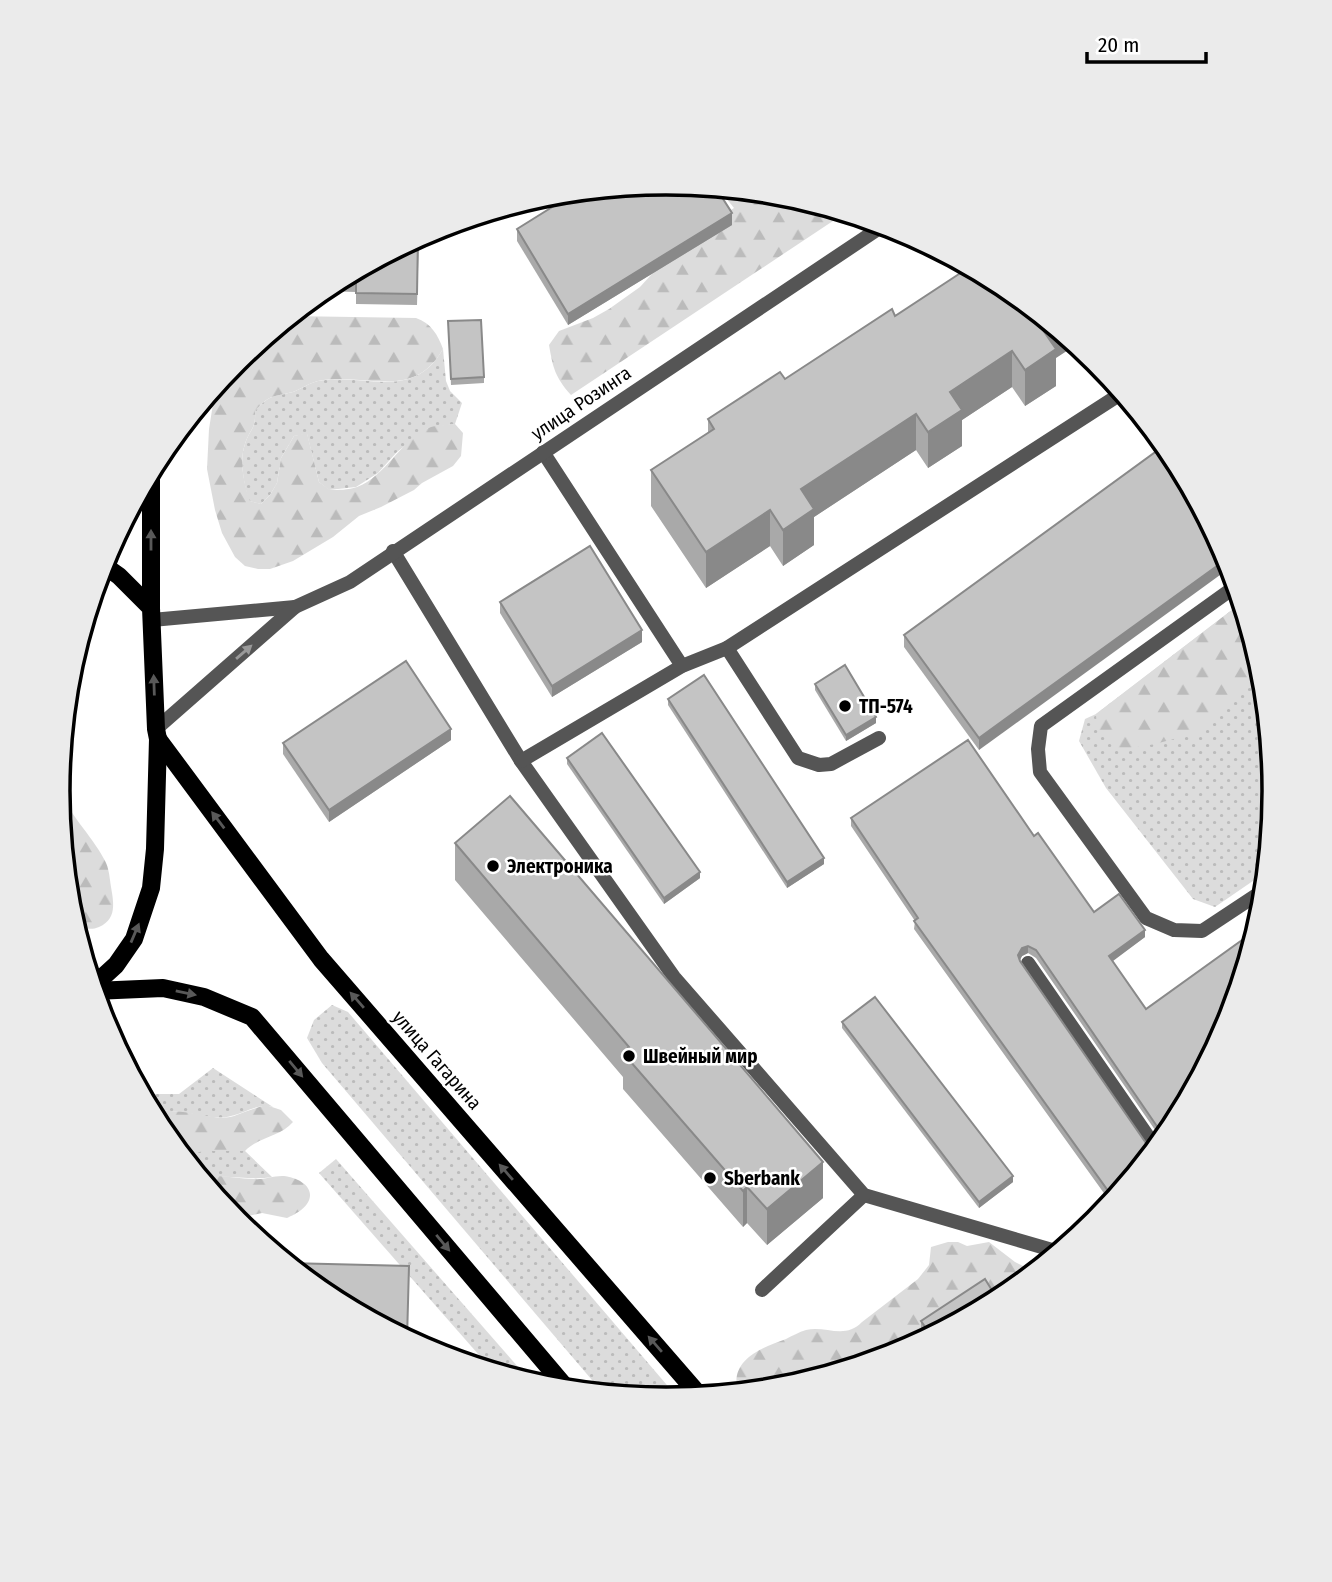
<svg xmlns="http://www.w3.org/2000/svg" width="1332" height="1582" font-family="'Fira Sans Condensed',sans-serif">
<defs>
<pattern id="green-dots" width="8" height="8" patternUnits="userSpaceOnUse" patternTransform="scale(1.75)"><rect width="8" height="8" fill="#dcdcdc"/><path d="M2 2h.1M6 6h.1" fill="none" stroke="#bbb" stroke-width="1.8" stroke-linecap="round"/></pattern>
<pattern id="forest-firs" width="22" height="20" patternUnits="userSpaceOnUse" patternTransform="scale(1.75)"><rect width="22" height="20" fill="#dcdcdc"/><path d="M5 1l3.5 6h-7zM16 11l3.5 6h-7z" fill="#bbb"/></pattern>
</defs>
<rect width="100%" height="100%" fill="#fff"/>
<g fill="url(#green-dots)">
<path d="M 443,349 L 446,381 L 450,391 L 462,403 L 455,424 L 428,428 L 397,452 L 378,473 L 356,487 L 329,490 L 319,482 L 307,434 L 294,436 L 281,458 L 277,483 L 270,495 L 261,504 L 249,501 C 244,484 239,461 245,444 C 250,428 256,430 255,411 C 270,394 273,397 293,392 C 301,389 309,383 318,381 C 364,372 412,403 443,349 Z"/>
<polygon points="1241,603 1263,673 1274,791 1266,872 1215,907 1193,899 1106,788 1079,741 1085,719 1096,714"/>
<polygon points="332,1005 348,1012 678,1398 666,1399 603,1393 322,1063 307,1038 314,1020"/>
<path d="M 213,1068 L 273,1107 C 258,1103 245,1113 231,1116 C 217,1120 201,1115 187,1113 C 175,1111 162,1111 149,1108 L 142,1094 L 179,1094 Z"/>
<path d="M 202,1151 L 245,1151 L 272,1177 C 249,1181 225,1173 202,1179 L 183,1157 L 191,1153 Z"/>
<polygon points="336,1159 532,1383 493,1371 319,1173"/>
</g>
<g fill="url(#forest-firs)">
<path d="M 718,188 L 785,195 L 845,213 L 571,395 C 555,377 553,368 549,345 L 559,331 L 593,318 L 609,309 L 640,287 L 682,241 L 734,208 Z"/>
<path d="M 290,316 L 416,318 C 431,323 438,335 443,349 C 412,403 364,371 318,381 C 309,383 301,389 293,392 C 273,397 270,394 255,411 C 256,430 250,428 245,444 C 239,461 244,484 250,501 L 261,504 L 270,495 L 277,483 L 281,458 L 294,436 L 307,433 L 319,482 L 330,490 C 338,490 348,490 357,487 C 386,476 399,442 428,428 C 436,425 446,425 455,424 L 463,433 L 461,456 L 453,466 L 422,483 L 414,490 L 381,507 L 359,516 L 333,537 L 293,561 L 270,569 L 258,569 L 245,566 L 235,557 L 222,533 L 215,510 L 207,469 L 209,429 L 216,385 L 236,361 Z"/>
<polygon points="1241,603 1262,671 1261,675 1196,733 1155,744 1120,750 1097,729 1096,714"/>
<path d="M 58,786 C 68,814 91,834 104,859 C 108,866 109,872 110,880 C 112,897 120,918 99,927 C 90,931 81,928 74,923 L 69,909 Z"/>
<path d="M 266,1105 L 281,1110 L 293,1122 C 280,1137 258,1137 245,1151 L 202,1151 L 183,1157 L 160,1129 L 149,1108 C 160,1110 171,1111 183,1112 C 199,1113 218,1121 234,1116 C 245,1112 255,1108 266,1105 Z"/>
<path d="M 215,1176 C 228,1176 241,1179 254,1179 C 263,1180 272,1176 282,1176 C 292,1176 311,1183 310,1196 C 309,1207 296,1214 287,1218 L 262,1213 L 234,1219 L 202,1179 Z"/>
<path d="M 948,1242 L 958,1242 L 967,1246 L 989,1242 L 1015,1262 L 1023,1266 L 1032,1273 L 1004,1297 L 898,1353 L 784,1388 L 738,1392 C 729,1360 761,1348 786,1339 C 792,1336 799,1332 806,1330 C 825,1325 845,1340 862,1322 L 918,1279 L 929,1265 L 931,1247 Z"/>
</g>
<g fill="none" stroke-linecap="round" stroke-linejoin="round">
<g stroke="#555" stroke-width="14">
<polyline points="543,452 682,666"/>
<polyline points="393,551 521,761 674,977 864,1195 1059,1252"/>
<polyline points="1236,586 1041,726 1038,749 1040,772 1146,918 1174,930 1202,931 1264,890"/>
<polyline points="727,648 798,758 819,765 831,764 879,738"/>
<polyline points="521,761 682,666 727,648 1122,393"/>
<polyline points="1028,963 1156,1148"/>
<polyline points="283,1259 286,1260"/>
<polyline points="762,1290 864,1195"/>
</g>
<g stroke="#555" stroke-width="14">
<polyline points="152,620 295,607"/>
<polyline points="156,729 295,607 350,582 884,225"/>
</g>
<g stroke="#000" stroke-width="18">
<polyline points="151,608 151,471"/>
<polyline points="158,739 321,959 700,1396"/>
<polyline points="93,986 116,965 134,939 151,888 155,849 158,739 156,729 151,608 119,576 102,564"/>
<polyline points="94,991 163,988 204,997 252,1017 568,1390"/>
</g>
</g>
<g fill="#a9a9a9">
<polygon points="732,225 568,325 517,241 517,229"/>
<polygon points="419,237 417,305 356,304 356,292 321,291 328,285"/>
<polygon points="959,267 1056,358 1056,386 1025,406 1012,387 962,420 962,446 928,468 916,450 814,517 814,545 783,566 770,546 706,588 651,506 651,470 708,433 708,419 785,379 895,316 959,274"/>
<polygon points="448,327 484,377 484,383 451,385"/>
<polygon points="1165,445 979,750 904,647 904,635"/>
<polygon points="500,602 642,642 552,697 500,613"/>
<polygon points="815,684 876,723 846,741 815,690"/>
<polygon points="668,699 824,864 787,888 668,705"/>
<polygon points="451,740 329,822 283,754 283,743"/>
<polygon points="567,758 700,878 664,904 567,764"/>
<polygon points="851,818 1034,836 1094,912 1145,937 1112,961 1172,1129 1162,1140 1036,958 1028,953 1022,956 1020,960 1148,1146 1155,1149 1111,1203 914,929 915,921 851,826"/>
<polygon points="455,843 823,1198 767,1245 747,1223 743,1227 623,1089 623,1077 455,880"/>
<polygon points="842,1022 1013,1182 979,1208 842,1028"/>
<polygon points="998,1300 923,1335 921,1332 921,1321"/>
</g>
<g fill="#898989">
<polygon points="732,213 732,225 568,325 568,314"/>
<polygon points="1052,325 1076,345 1056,358 1056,386 1025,406 1025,370 1043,330"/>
<polygon points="1012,351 1012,387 962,420 962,446 928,468 928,432 950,392"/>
<polygon points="916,414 916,450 814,517 814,545 783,566 783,530 801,489"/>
<polygon points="770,510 770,546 706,588 706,552"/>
<polygon points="1228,558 1231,567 979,750 979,738"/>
<polygon points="642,630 642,642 552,697 552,686"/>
<polygon points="876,717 876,723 846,741 846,735"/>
<polygon points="451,729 451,740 329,822 329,810"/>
<polygon points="824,858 824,864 787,888 787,882"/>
<polygon points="700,872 700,878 664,904 664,898"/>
<polygon points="1145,930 1145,937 1109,964 1109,956"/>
<polygon points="1028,946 1028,953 1022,956 1018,963 1018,955 1022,948"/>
<polygon points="823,1162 823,1198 767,1245 767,1209"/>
<polygon points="1013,1176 1013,1182 979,1208 979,1202"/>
<polygon points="747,1187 747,1223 743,1227 743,1191"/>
</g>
<g fill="#c4c4c4" stroke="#898989" stroke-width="2">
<polygon points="666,183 716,188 732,213 568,314 517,229 578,191"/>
<polygon points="418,237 417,294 356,293 356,280 339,280"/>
<polygon points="964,264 1004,285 1052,325 1043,330 1056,349 1025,370 1012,351 950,392 962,410 928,432 916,414 801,489 814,509 783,530 770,510 706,552 651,470 714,429 708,419 780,372 785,379 892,309 895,316 962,272 959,267"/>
<polygon points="481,320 484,377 451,379 448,321"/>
<polygon points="1165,445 1173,456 1228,558 979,738 904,635"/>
<polygon points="590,546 642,630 552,686 500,602"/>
<polygon points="406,661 451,729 329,810 283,743"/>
<polygon points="845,665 876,717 846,735 815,684"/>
<polygon points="704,675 824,858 787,882 668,699"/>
<polygon points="602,733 700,872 664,898 567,758"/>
<polygon points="968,740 1034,836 1038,833 1094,912 1119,894 1145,930 1109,956 1146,1009 1256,930 1228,1024 1172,1129 1165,1138 1036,950 1028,946 1022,948 1018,955 1020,961 1148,1146 1155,1149 1114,1199 914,921 918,918 851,818"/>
<polygon points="510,796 823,1162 767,1209 747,1187 743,1191 623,1053 629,1047 455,843"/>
<polygon points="875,997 1013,1176 979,1202 842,1022"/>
<polygon points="287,1263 409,1266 407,1339 328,1297"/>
<polygon points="985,1279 998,1300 898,1353 892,1355 928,1331 921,1321"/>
<polygon points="860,1361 862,1364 851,1367"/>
</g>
<defs><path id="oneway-solid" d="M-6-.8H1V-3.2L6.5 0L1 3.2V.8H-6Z" transform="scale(1.75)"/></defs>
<g fill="#595959">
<use href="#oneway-solid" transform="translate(151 540) rotate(-90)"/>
<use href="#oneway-solid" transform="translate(154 685) rotate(-92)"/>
<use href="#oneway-solid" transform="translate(218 820) rotate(-127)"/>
<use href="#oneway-solid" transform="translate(135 933) rotate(-67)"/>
<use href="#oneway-solid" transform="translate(186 993) rotate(12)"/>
<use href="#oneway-solid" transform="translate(357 1000) rotate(-131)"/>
<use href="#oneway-solid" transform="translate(296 1069) rotate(50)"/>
<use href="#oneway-solid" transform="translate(506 1172) rotate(-131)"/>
<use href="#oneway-solid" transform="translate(443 1243) rotate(50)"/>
<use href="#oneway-solid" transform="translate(655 1344) rotate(-131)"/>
</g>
<use fill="#999" href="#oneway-solid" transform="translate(244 652) rotate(-41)"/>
<g fill="#000" stroke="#fff" stroke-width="2.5">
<circle cx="845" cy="706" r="7"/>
<circle cx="493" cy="866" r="7"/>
<circle cx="629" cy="1056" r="7"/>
<circle cx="710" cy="1178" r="7"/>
</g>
<g text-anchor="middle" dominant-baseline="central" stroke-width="5" stroke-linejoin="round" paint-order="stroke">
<g font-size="19" fill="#000" stroke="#fff">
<text transform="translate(581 403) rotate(-34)">улица Розинга</text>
<text transform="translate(437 1060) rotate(49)">улица Гагарина</text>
</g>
<g font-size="19" font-weight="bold" fill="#000" stroke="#fff" text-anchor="start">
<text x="859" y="706">ТП-574</text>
<text x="507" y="866">Электроника</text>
<text x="643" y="1056">Швейный мир</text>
<text x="724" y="1178">Sberbank</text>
</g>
</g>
<path d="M0 0H1332V1582H0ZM70 791a596 596 0 1 1 1192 0a596 596 0 1 1-1192 0Z" fill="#ebebeb" fill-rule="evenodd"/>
<path fill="none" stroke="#000" stroke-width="3.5" d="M70 791a596 596 0 1 1 1192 0a596 596 0 1 1-1192 0Z"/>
<path d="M1087 52v10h119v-10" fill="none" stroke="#000000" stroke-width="3.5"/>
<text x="1098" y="52" font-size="21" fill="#000000" stroke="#ffffff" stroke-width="5" paint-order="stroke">20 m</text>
</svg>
